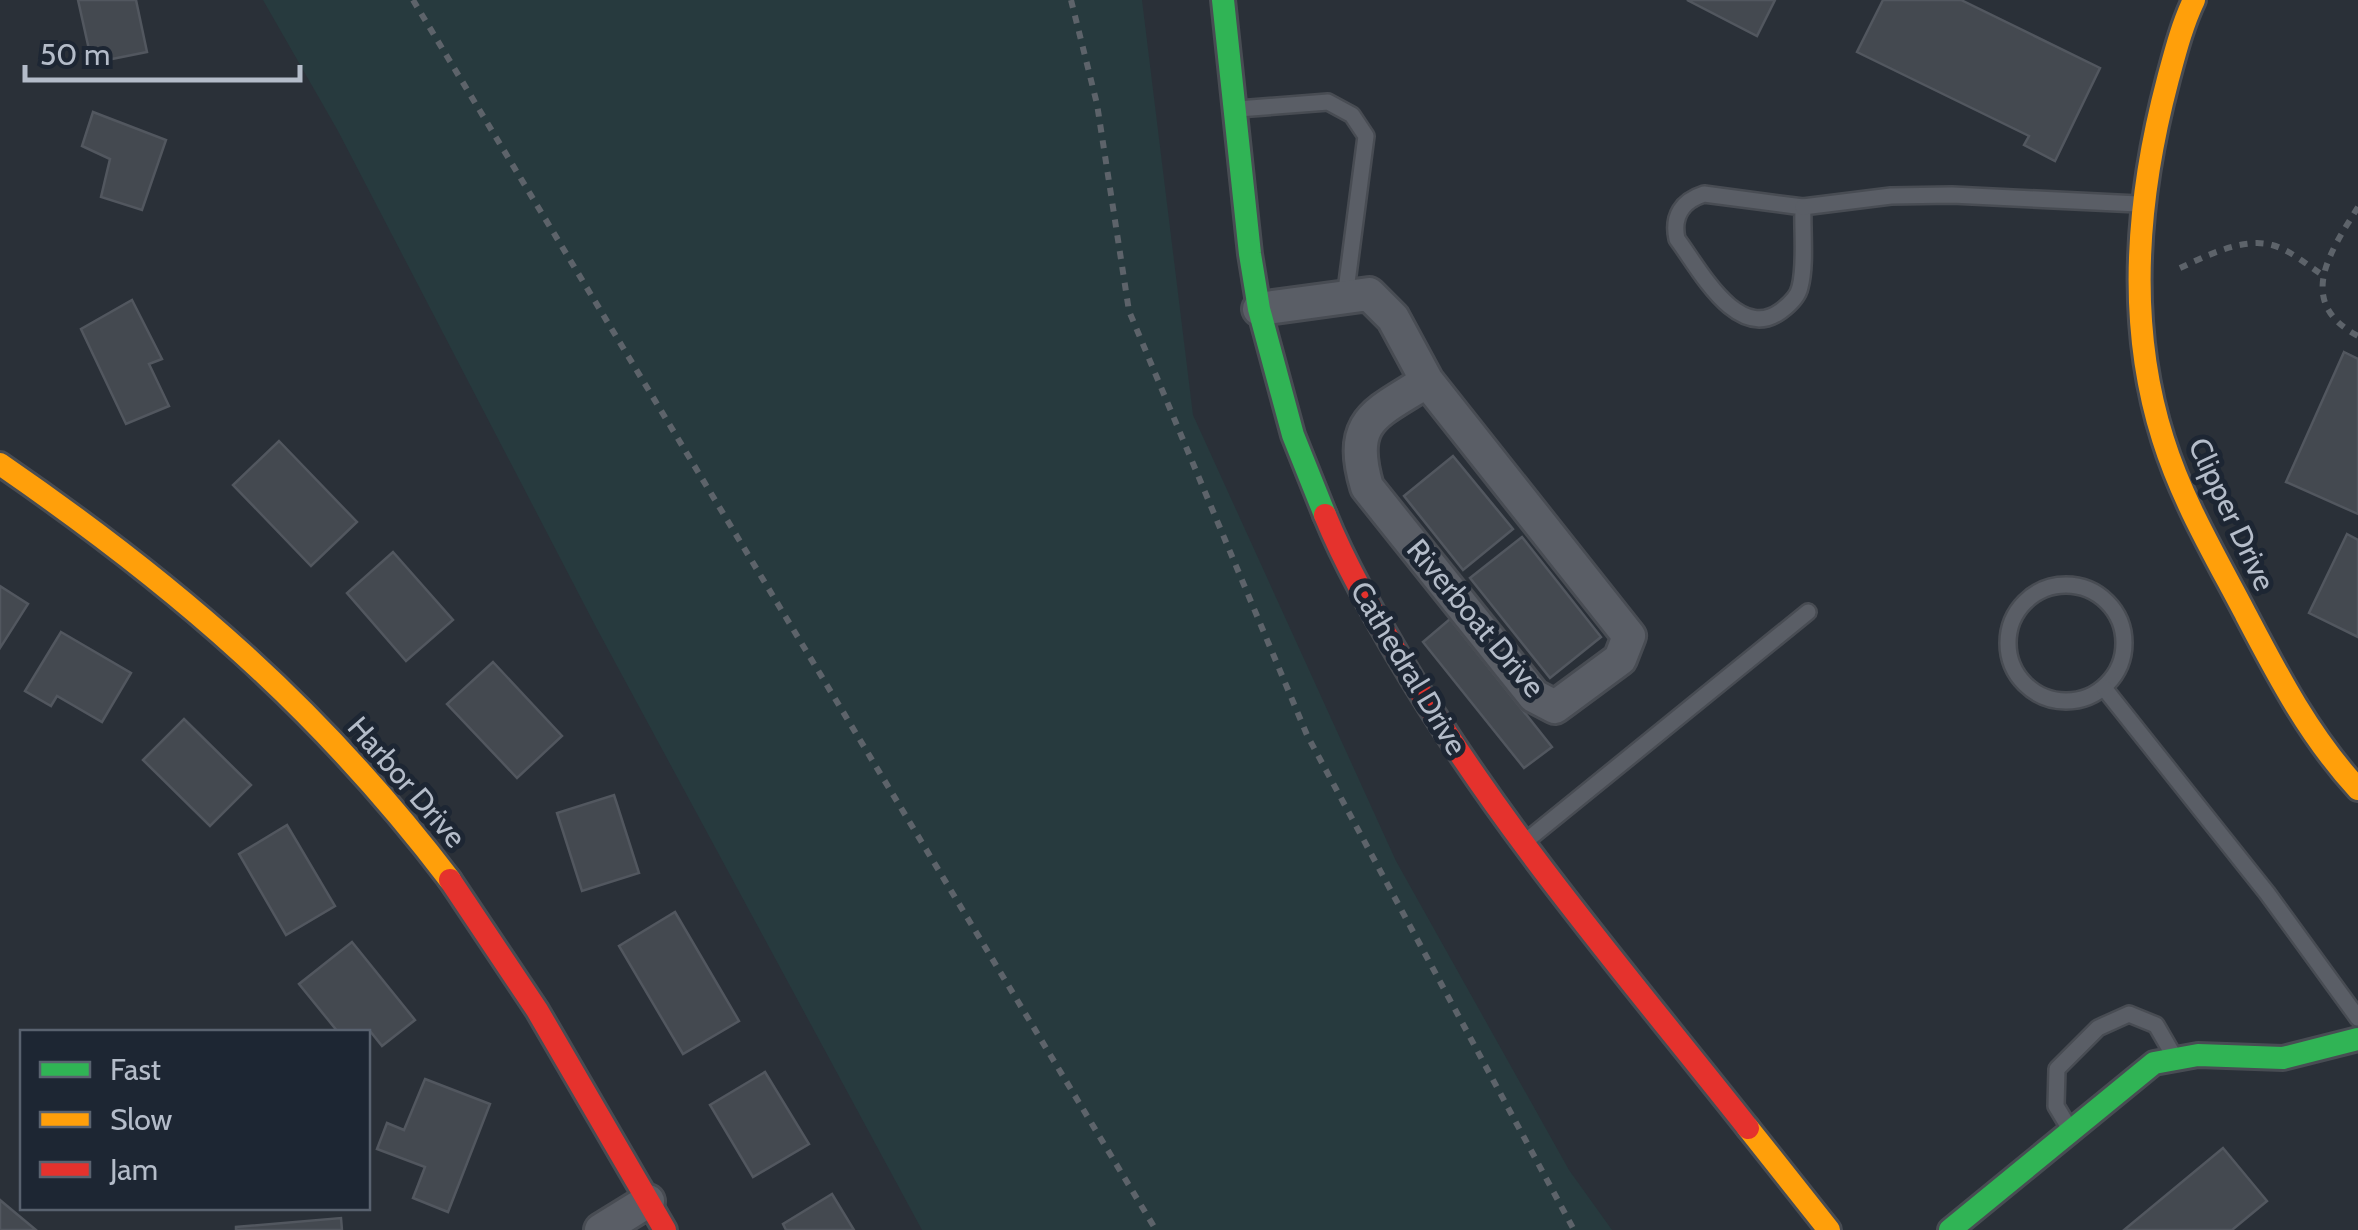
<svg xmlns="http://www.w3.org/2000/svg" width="2358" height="1230" font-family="Cabin,sans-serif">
<rect width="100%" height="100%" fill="#2a3038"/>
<polygon fill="#273a3e" points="263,0 1142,0 1193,415 1396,861 1569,1170 1612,1230 922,1230 596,627 338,131"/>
<g fill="#444950" stroke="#52575f" stroke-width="2.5">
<polygon points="78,0 136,0 147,52 92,63"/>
<polygon points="1687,0 1775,0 1757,36"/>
<polygon points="1883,0 1961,0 2100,68 2055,161 2024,145 2029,136 1857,52"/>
<polygon points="93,112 166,140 142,210 101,197 110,159 82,146"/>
<polygon points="132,300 162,359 149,364 169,406 126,424 81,329"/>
<polygon points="2344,352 2358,359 2358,514 2286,482"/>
<polygon points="279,441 357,522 311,566 233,485"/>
<polygon points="1453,456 1513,529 1463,570 1404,496"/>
<polygon points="2347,534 2358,540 2358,637 2309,613"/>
<polygon points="1522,537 1601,637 1550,678 1470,578"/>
<polygon points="393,552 453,620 406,661 347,593"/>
<polygon points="0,586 28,604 0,648"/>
<polygon points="1450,619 1552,747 1524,768 1423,642"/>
<polygon points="61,632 131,673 102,722 57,696 51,706 25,691"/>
<polygon points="493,662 562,736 517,778 447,704"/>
<polygon points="184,719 251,785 210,826 143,760"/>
<polygon points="614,795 639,873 582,891 557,813"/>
<polygon points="287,825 335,906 286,935 239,854"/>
<polygon points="675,912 739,1021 683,1054 619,946"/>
<polygon points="352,942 415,1020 382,1046 370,1031 338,1032 299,984"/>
<polygon points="765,1072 809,1144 753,1177 710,1105"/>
<polygon points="425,1079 490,1104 448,1212 413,1198 425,1167 377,1149 387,1123 404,1130"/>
<polygon points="2223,1148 2267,1201 2232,1230 2124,1230"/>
<polygon points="832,1194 854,1230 786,1230 783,1224"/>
<polygon points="0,1200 36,1230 0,1230"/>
<polygon points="341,1218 342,1230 236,1230 236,1227"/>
</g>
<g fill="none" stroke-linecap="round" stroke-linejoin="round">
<g stroke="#484c53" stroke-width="20">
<g id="lane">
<polyline points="1238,109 1328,102 1352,115 1366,136 1345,298"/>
<path d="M 1704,194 L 1803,207 C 1802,230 1806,265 1800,287 C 1798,297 1789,305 1781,311 C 1737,343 1699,268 1677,239 C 1672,216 1682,201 1704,194 Z"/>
<polyline points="1803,207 1891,196 1952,195 2138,204"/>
<circle cx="2066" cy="643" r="58"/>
<polyline points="2104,688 2267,893 2358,1018"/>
<polyline points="1526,841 1808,612"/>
<polyline points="2068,1126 2056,1106 2057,1069 2098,1028 2129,1014 2156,1025 2171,1051"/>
</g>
</g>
<g stroke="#484c53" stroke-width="38">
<g id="street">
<path d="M 1259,309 L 1369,294 L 1393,318 L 1427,381 L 1629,636 L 1620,659 L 1555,707 L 1534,696 L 1367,487 C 1347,419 1376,414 1427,381"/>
<polyline points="601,1230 648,1201"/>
</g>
</g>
<g stroke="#484c53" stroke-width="28">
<g id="fast">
<polyline points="1223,0 1250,254 1259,309 1293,435 1325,515"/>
<polyline points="1950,1230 2154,1063 2198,1055 2283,1058 2358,1039"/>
</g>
</g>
<g stroke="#484c53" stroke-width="28">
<g id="slow">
<path d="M 2194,0 C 2182,25 2175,53 2168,79 C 2137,196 2126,322 2163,439 C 2182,500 2214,554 2244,611 C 2277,674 2309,736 2358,789"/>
<path d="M 0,464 C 176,585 320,709 450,880"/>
<polyline points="1748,1128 1829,1230"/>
</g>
</g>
<g stroke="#484c53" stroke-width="28">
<g id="jam">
<path d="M 1325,515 C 1345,564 1372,611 1399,657 C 1498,826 1627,975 1748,1128"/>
<polyline points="450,880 537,1010 665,1230"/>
</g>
</g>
<g stroke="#5d636a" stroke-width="6" stroke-dasharray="8 8" stroke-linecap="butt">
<polyline points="413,0 1156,1230"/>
<polyline points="1071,0 1097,104 1129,311 1307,735 1574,1230"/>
<path d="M 2358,207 C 2331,251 2294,302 2358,336"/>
<path d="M 2180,268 C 2206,256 2243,237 2272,245 C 2290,250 2306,264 2321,274"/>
</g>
<use href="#lane" stroke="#5a5e66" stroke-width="15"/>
<use href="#street" stroke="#5a5e66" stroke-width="32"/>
<use href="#fast" stroke="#30b455" stroke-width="22"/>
<use href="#slow" stroke="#ff9f0a" stroke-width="22"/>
<use href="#jam" stroke="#e5322d" stroke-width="22"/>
</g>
<g text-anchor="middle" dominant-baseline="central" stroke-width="10" stroke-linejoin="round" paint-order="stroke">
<g font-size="30" fill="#b4bcc9" stroke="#1d2633">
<text transform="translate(2232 514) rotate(65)">Clipper Drive</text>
<text transform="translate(1476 618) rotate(50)">Riverboat Drive</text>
<text transform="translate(1409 668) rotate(59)">Cathedral Drive</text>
<text transform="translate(407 782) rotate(49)">Harbor Drive</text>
</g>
</g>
<rect x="20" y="1030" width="350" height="180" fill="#1d2633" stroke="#59626f" stroke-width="2.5"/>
<rect x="40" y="1062" width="50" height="15" fill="#30b455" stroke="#59626f" stroke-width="2.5"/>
<text x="110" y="1080" font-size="30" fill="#b4bcc9">Fast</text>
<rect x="40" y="1112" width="50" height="15" fill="#ff9f0a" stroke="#59626f" stroke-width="2.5"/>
<text x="110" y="1130" font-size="30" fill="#b4bcc9">Slow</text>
<rect x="40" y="1162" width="50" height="15" fill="#e5322d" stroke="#59626f" stroke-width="2.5"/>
<text x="110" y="1180" font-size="30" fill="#b4bcc9">Jam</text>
<path d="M25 65v15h275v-15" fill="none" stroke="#b4bcc9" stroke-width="5"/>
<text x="40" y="65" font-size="30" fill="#b4bcc9" stroke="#1d2633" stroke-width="8" paint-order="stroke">50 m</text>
</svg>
